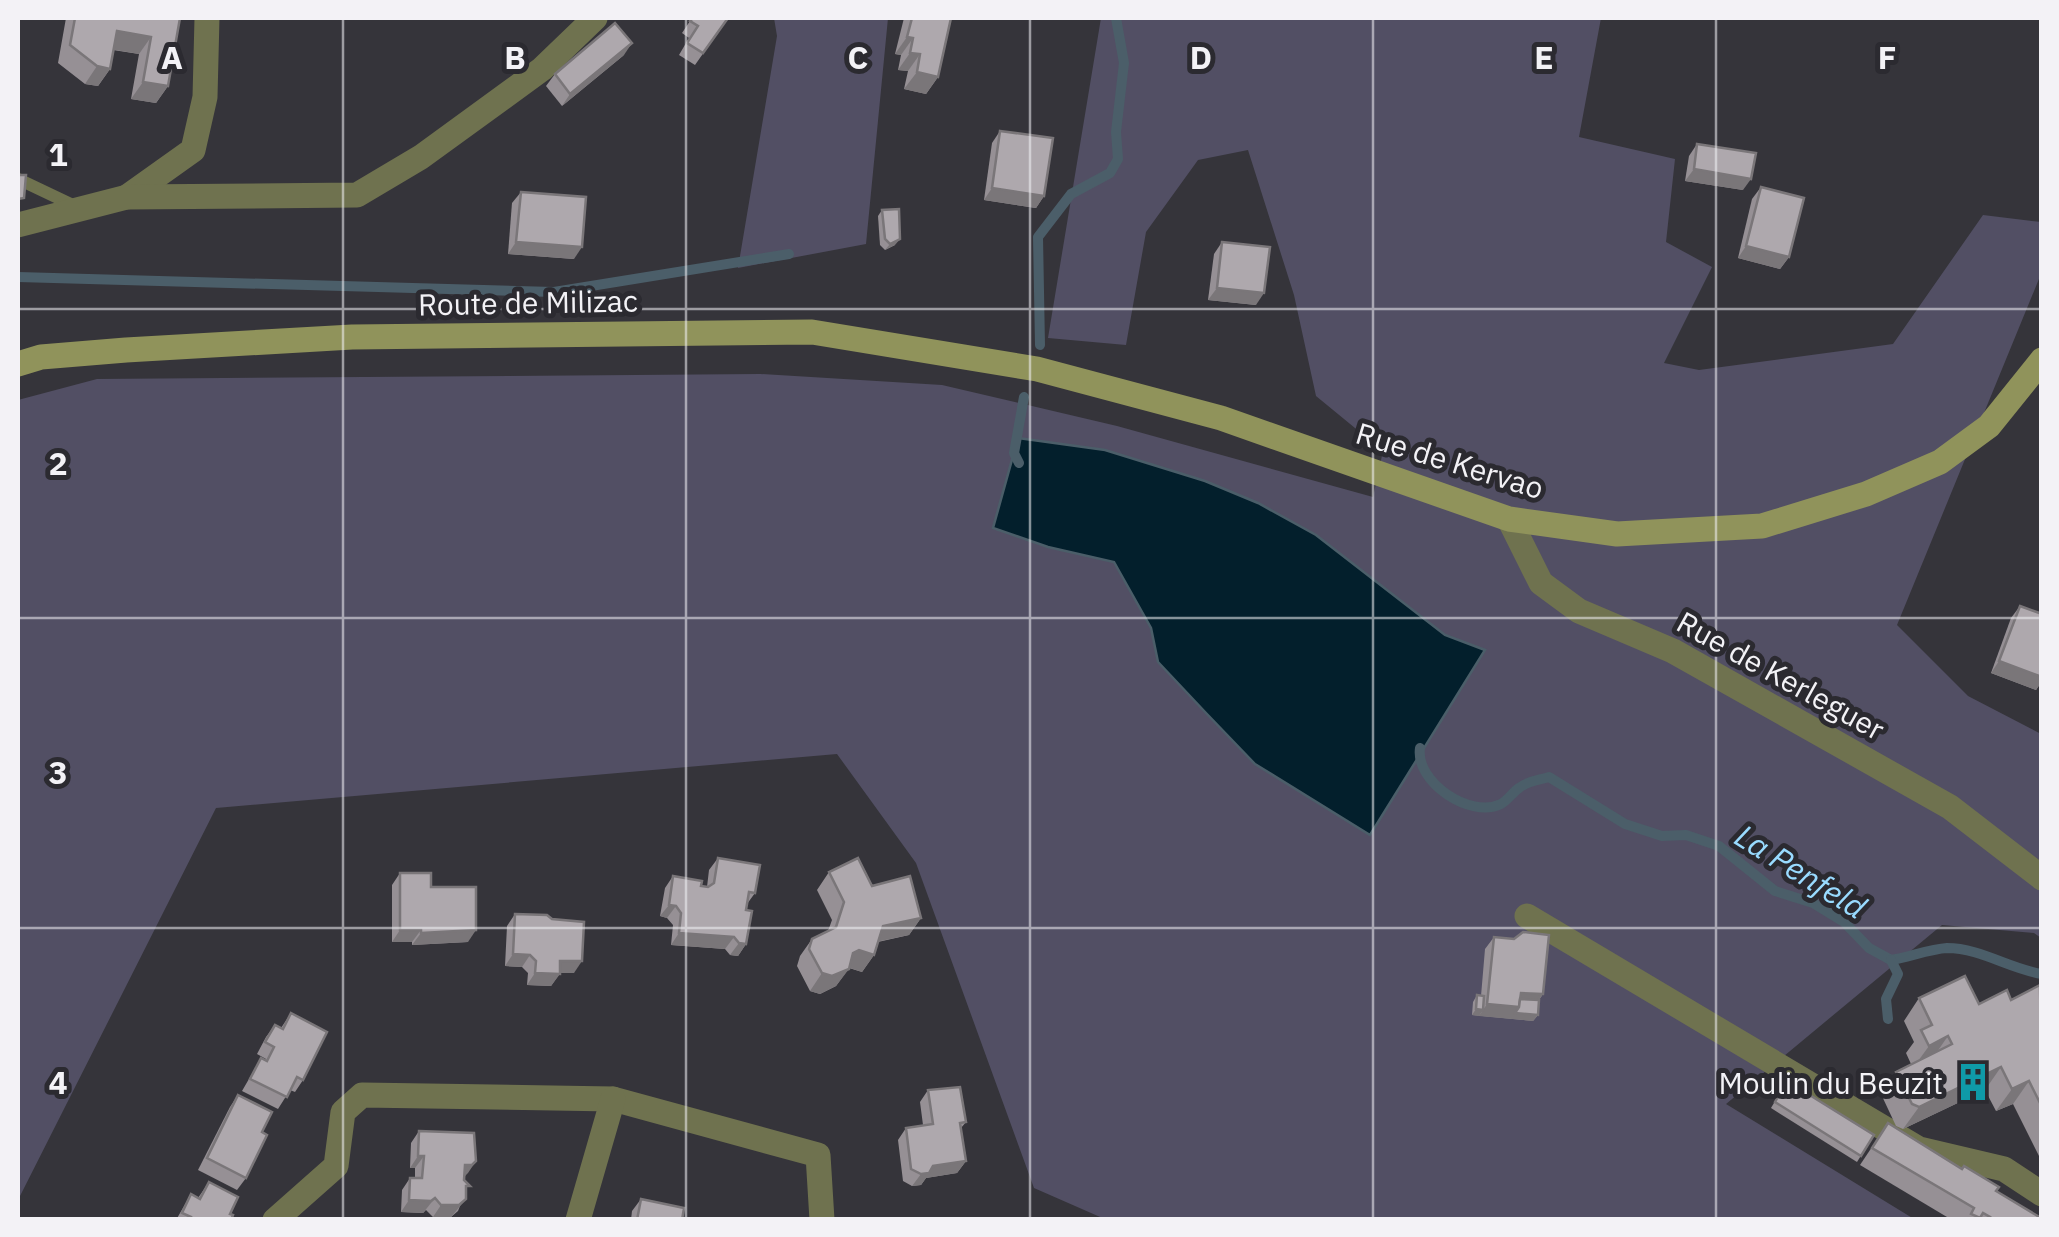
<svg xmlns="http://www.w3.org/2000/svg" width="2059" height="1237" font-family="'IBM Plex Sans',sans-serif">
<rect width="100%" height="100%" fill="#35343a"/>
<g fill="#524f64" fill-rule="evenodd">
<polygon points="774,18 888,18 866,244 738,268 777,36"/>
<path d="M 1101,18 L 1601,18 L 1579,137 L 1675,159 L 1666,242 L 1712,267 L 1664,363 L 1699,370 L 1893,344 L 1983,215 L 2041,222 L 2041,274 L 1897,625 L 1968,696 L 2041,734 L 2041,938 L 2034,933 L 1942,925 L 1726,1104 L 1914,1219 L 1107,1220 L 1034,1188 L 916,863 L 837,754 L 216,808 L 18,1200 L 18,400 L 97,379 L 760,374 L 942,385 L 1117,426 L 1373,497 L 1383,451 L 1316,396 L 1294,295 L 1248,150 L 1198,160 L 1146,232 L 1126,345 L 1048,338 ZM 1018,438 L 1105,450 L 1205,481 L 1316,535 L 1445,635 L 1485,650 L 1370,834 L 1158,662 L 1151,628 L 1114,562 L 1048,547 L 994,528 Z"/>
</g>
<polygon fill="#031f2c" stroke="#4b5e69" stroke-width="2.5" points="1018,438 1105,450 1205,481 1258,503 1316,535 1445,635 1485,650 1370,835 1255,764 1206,713 1158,662 1151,628 1114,562 1048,547 993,528"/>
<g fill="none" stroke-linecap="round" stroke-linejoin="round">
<g stroke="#4b5e69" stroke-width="10">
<polyline points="18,277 554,292 789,254"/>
<polyline points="1040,345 1038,237 1071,194 1110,173 1118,159 1116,132 1124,63 1116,18"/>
<polyline points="1019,463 1014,453 1024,397"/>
<path d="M 1420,748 C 1415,782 1470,819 1501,804 C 1508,800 1513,792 1519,788 C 1527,781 1539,780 1549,777 L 1625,824 L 1662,836 L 1686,835 L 1719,846 L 1775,891 L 1813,903 L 1844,922 L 1869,948 L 1891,960 C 1909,957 1930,949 1947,948 C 1980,948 2010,969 2042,974"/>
<polyline points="1888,1019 1886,999 1898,974 1891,960"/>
</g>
<polyline stroke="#6f724f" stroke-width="12" points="18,179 79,208"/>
<g stroke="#6f724f" stroke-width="25">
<polyline points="127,197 193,150 205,97 207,18"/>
<polyline points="18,225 127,197 357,195 421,157 542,69 595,18"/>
<polyline points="1509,519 1541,583 1579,611 1673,651 1950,807 2042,878"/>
<polyline points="1527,916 1919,1149 2004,1169 2042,1194"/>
<polyline points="275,1220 336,1166 343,1112 362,1095 613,1099 818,1155 822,1220"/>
<polyline points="578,1220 613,1099"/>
</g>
<polyline stroke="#90935b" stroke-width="25" points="18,364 41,357 126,350 352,337 812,332 1037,369 1221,418 1509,519 1617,534 1762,526 1866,494 1940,462 1989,426 2042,360"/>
</g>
<g fill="#969095">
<polygon points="66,18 180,18 168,86 156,103 131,99 139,54 113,50 110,69 98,86 85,84 58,63"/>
<polygon points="692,18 728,18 695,65 679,55 689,38 682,33"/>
<polygon points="904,18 951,18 938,77 926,94 904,89 908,71 898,70 901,55 895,54"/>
<polygon points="624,55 562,106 546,86 555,74"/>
<polygon points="1000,131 1044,196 1036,208 984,200 992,143"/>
<polygon points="1697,144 1743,190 1685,181 1689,156"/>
<polygon points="1761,187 1789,257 1780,269 1738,258 1752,199"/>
<polygon points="521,192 574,259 508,254 512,203"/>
<polygon points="882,210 895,245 885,250 880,245 878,216"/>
<polygon points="1222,242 1256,305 1208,300 1214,254"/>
<polygon points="2020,606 2042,614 2042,681 2036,690 1991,673 2011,618"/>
<polygon points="718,858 755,893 747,904 746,910 746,944 738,956 730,955 725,949 671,945 673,925 667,918 660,916 665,888 673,876 707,887 709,870"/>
<polygon points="829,872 872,886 921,918 909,935 878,942 874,955 862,972 849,968 836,986 820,994 810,991 797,966 800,956 812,939 828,931 832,920 817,890"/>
<polygon points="400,873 431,887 468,942 412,945 412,942 392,942 392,885"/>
<polygon points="515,914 574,973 560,973 551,986 527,985 528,973 522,967 505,966 507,926"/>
<polygon points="1494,937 1514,939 1543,994 1539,1000 1538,1015 1533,1021 1472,1015 1473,1002 1477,995 1481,996 1485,949"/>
<polygon points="2042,988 2042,1162 2013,1104 1996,1111 1985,1090 1903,1129 1896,1126 1881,1094 1896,1072 1911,1064 1906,1053 1914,1042 1904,1021 1919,998 1979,1004 2011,1000"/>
<polygon points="291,1013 303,1080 295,1092 290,1090 278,1109 242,1091 261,1058 265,1060 266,1059 257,1054 266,1037 275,1025 281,1028"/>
<polygon points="1787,1081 1874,1135 1857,1162 1771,1108"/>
<polygon points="928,1090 966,1122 961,1128 966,1161 957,1173 926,1178 921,1185 912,1186 903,1181 898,1140 906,1128 923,1125 920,1102"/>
<polygon points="238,1095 262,1132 246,1178 237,1190 198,1170 230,1107"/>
<polygon points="1888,1123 1996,1191 2040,1220 1952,1220 1860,1165"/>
<polygon points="419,1131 476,1161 464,1177 466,1191 458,1211 451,1217 433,1217 426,1210 423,1213 401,1212 402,1190 410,1178 415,1178 415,1168 410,1168 411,1143"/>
<polygon points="209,1182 230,1214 231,1220 176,1220 191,1194 198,1198"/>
<polygon points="641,1199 682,1220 631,1220 632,1211"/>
</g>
<g fill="#7a7679">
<polygon points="117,31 151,37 139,54 104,48"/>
<polygon points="907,37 913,38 901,55 895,54"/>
<polygon points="632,43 624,55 562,106 570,94"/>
<polygon points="910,53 920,54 908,71 898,70"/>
<polygon points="97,66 110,69 98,86 85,84"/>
<polygon points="917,72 938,77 926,94 904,89"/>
<polygon points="143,82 168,86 156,103 131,99"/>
<polygon points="1694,169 1751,179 1743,190 1685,181"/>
<polygon points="992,188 1044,196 1036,208 984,200"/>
<polygon points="900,239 895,245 885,250 890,244"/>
<polygon points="516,242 582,247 574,259 508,254"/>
<polygon points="1746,246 1789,257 1780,269 1738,258"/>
<polygon points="1217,288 1264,293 1256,305 1208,300"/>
<polygon points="1999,661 2042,677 2042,681 2036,690 1991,673"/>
<polygon points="669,905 676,906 667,918 660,916"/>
<polygon points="921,918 909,935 871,943 883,926"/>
<polygon points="400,930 421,930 412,942 392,942"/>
<polygon points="476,930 468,942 412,945 421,933"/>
<polygon points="679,933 734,937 725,949 671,945"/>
<polygon points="739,943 746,944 738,956 730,955"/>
<polygon points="859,950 874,955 862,972 847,967 853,953"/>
<polygon points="513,954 530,955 522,967 505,966"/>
<polygon points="560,961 582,961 574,973 552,973"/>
<polygon points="849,969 836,986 820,994 810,991 822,973"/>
<polygon points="535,973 560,974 551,986 527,985"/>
<polygon points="1521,993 1543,994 1535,1006 1516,1005"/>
<polygon points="1487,1004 1519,1007 1538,1015 1533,1021 1479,1016"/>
<polygon points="1476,1009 1483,1010 1479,1016 1472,1015"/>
<polygon points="1948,1036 1932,1059 1913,1068 1929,1046"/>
<polygon points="2001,1067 1985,1090 1903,1129 1919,1107"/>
<polygon points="2029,1081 2013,1104 1996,1111 2012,1089"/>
<polygon points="418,1156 424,1156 415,1168 410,1168"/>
<polygon points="476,1161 468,1173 464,1177 465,1165"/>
<polygon points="966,1161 957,1173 926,1178 921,1185 912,1186 921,1174 933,1166"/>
<polygon points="435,1198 423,1213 401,1212 409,1200"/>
<polygon points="466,1199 451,1217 433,1217 441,1205"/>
</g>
<g fill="#aea8ad" stroke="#7a7679" stroke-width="2.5">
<polygon points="75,18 180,18 168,86 143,82 151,37 117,31 110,69 97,66 70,45"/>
<polygon points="693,18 728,18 703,53 687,43 698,26 690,21"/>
<polygon points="912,18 951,18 938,77 917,72 920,54 910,53 913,38 907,37"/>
<polygon points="615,23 632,43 570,94 555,74"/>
<polygon points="1000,131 1053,138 1044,196 992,188"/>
<polygon points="1697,144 1756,153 1751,179 1694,169"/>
<polygon points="18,175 26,175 24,198 18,199"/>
<polygon points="1761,187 1804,198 1789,257 1746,246"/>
<polygon points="521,192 586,197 582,247 516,242"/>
<polygon points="899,209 900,239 890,244 885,239 882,210"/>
<polygon points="1222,242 1270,247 1264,293 1217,288"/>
<polygon points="2020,606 2042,614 2042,677 1999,661"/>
<polygon points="718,858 760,865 755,893 749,892 746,910 752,911 746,944 739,943 734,937 679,933 681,913 676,906 669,905 673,876 702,881 701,886 708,887 714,883"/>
<polygon points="858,858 872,886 910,876 921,918 883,926 874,955 859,950 853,953 849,969 832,976 822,973 809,949 812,939 836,927 844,902 829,872"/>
<polygon points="400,873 431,873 431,887 476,887 476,930 421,933 421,930 400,930"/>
<polygon points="515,914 547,915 552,919 584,922 582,961 560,961 560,974 535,973 536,961 530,955 513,954"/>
<polygon points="1523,932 1549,935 1543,994 1521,993 1519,1007 1487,1004 1494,937 1514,939"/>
<polygon points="1965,976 1979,1004 2007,990 2011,1000 2040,985 2042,1107 2029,1081 2012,1089 2001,1067 1919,1107 1912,1104 1896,1072 1952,1044 1948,1036 1929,1046 1921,1030 1932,1025 1919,998"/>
<polygon points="1477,995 1484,996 1483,1010 1476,1009"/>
<polygon points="1520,999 1539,1000 1538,1015 1515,1013 1519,1007"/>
<polygon points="291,1013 327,1032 303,1080 297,1077 287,1097 250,1079 261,1058 267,1061 274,1047 265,1042 275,1025 283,1029"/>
<polygon points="1787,1081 1874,1135 1861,1156 1775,1102"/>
<polygon points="960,1087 966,1122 960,1123 966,1161 933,1166 929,1173 921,1174 911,1169 906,1128 933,1124 928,1090"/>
<polygon points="238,1095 272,1112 262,1132 267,1135 246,1178 207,1158"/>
<polygon points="1888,1123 1962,1169 1964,1166 1999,1187 1996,1191 2041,1218 2040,1220 1988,1220 1990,1217 1983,1213 1980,1218 1971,1214 1974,1208 1872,1148"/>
<polygon points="419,1131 474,1133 476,1161 472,1165 465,1165 464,1180 470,1186 466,1186 466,1199 459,1205 441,1205 435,1198 431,1201 409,1200 410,1178 422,1178 424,1156 418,1156"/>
<polygon points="209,1182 238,1197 230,1214 233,1215 231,1220 190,1220 191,1217 182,1213 191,1194 200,1199"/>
<polygon points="641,1199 684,1208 682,1220 637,1220"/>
</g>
<path fill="none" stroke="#f3f2f6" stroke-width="2.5" stroke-opacity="0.55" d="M 343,18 L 343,1220M 686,18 L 686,1220M 1030,18 L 1030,1220M 1373,18 L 1373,1220M 1716,18 L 1716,1220M 18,309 L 2042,309M 18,618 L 2042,618M 18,928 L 2042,928"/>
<defs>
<g id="building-bare" transform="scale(3)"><path d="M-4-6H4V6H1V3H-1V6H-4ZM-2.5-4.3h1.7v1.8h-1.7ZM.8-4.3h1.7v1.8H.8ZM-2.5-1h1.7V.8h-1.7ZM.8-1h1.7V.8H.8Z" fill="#0f9aa8" stroke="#2b2a30" stroke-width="2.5" paint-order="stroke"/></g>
</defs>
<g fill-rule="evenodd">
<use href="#building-bare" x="1973" y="1082"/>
</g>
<g text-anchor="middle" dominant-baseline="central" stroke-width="10" stroke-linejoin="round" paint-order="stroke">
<g font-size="30" fill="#f3f2f6" stroke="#2b2a30">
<text transform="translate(528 302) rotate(-1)">Route de Milizac</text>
<text transform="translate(1450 460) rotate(17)">Rue de Kervao</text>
<text transform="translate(1781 675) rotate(29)">Rue de Kerleguer</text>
</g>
<g font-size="30" fill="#f3f2f6" stroke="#2b2a30" text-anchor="end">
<text x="1943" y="1082">Moulin du Beuzit</text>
</g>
<g font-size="32" font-style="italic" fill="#99dbff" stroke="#2b2a30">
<text transform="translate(1801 871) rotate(32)">La Penfeld</text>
</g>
</g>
<g font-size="32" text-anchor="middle" font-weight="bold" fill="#f3f2f6" stroke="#2b2a30" stroke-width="10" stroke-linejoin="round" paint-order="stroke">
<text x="172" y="69">A</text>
<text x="515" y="69">B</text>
<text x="858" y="69">C</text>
<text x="1201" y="69">D</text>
<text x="1544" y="69">E</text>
<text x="1887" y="69">F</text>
<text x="58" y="166">1</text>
<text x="58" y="475">2</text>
<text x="58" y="784">3</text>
<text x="58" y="1094">4</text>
</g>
<rect width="2059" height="1237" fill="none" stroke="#f3f2f6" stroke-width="40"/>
</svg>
